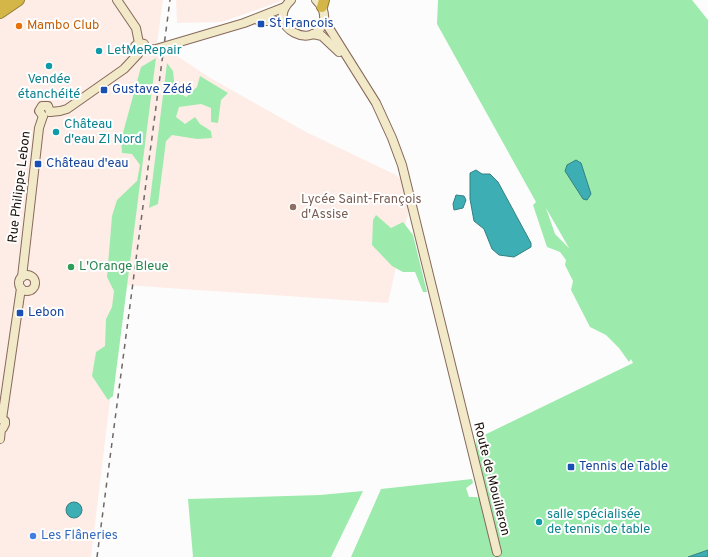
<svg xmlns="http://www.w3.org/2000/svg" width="708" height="557" font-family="Overpass,sans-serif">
<rect width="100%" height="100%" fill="#fcfcfc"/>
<g fill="#feede6">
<polygon points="24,0 163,0 157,43 212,79 306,132 396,175 413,191 388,303 124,285 91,557 0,557 0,17"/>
<polygon points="176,0 284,0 222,22 177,23"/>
</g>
<g fill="#9deaad" fill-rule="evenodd">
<path d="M 438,0 L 692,0 L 708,20 L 708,557 L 351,557 L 381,489 L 472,479 L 473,483 L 466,488 L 469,497 L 477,497 L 478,500 L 476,439 L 633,363 L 631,359 L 629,362 L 619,348 L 606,335 L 590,327 L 571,290 L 573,281 L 565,265 L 566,260 L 560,252 L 547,247 L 533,205 L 536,202 L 437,24 ZM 546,208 L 569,248 L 555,234 Z"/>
<polygon points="156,58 113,396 108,400 92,376 96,352 105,346 106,319 112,307 114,291 107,277 112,216 117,200 137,181 140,165 132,154 122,153 121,140 141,67"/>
<polygon points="167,63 173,71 175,90 186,97 197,87 200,76 228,93 221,100 218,123 211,122 211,108 201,104 179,107 176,117 185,124 195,117 200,124 211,131 212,138 197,139 172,135 166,141 158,204 149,208"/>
<polygon points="376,215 391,228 403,222 413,235 427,292 423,292 415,272 403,272 392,266 372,245 373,220"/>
<polygon points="363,491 331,557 193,557 188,499 320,495"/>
</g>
<g fill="#3dafb4" stroke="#348082">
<polygon points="576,160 581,163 591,194 587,200 583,199 565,171 567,165"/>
<polygon points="476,170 482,174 490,174 498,182 531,243 531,247 514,257 499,255 492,249 484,229 474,221 470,199 470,173"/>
<polygon points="456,195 464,196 466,200 463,208 454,210 453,204"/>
<circle cx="74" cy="510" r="8"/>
<polygon points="708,550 708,557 688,557"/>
</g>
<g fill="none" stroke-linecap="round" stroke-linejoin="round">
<g stroke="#86695b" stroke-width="10">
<g id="secondary">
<polyline points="117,0 136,28 139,43"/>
<path d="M 291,0 C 262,27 318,54 324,19 C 325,12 321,5 316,0"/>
<polyline points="324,20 376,103 392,138 402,165 497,552"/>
<polyline points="259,21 276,21 286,25"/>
<polyline points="313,34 322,36 339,52"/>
<polyline points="146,50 156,49 244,23 285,7"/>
<polyline points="138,54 134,50 135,46 139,43 144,44"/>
<polyline points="50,112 60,111 67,109 124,69 138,54"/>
<polyline points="43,116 39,111 42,106 48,106 50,112"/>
<circle cx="27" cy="283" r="8"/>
<polyline points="22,277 39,128 43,116"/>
<polyline points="0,419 5,421 5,424 3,428 0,429"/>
<polyline points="2,419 21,288"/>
<polyline points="0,439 1,429"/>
</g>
</g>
<g stroke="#947c33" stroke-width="12">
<g id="highway">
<polyline points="0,4 6,0"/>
<polyline points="322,7 324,0"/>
<polyline points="0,13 19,0"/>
</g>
</g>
<use href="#secondary" stroke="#f2e9c8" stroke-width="8"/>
<use href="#highway" stroke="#d3b548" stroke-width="10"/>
<polyline stroke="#6f6864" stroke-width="1.5" stroke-dasharray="5 5" stroke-linecap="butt" points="97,557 170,0"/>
</g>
<g fill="#1a4fb4" stroke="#fff" stroke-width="1.5">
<rect x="257" y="20" width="8" height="8" rx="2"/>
<rect x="100" y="86" width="8" height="8" rx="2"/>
<rect x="34" y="160" width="8" height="8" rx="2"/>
<rect x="16" y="309" width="8" height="8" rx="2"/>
<rect x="567" y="463" width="8" height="8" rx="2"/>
</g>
<circle fill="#e8710a" stroke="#fff" stroke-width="1.5" cx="19" cy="26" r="4"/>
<g fill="#0f9aa8" stroke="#fff" stroke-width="1.5">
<circle cx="99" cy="51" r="4"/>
<circle cx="49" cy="66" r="4"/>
<circle cx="56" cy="132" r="4"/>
<circle cx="539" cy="522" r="4"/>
</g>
<circle fill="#8d6e63" stroke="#fff" stroke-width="1.5" cx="293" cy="207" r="4"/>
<circle fill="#2e9e5b" stroke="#fff" stroke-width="1.5" cx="71" cy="267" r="4"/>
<circle fill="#3f7fe0" stroke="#fff" stroke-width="1.5" cx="33" cy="536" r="4"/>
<g text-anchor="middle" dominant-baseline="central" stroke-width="4" stroke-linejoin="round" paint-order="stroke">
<g font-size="13" fill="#164399" stroke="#fff" text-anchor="start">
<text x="269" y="24">St Francois</text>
<text x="112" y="90">Gustave Zédé</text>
<text x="46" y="164">Château d'eau</text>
<text x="28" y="313">Lebon</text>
<text x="579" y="467">Tennis de Table</text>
</g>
<g font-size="13" fill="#c56008" stroke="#fff" text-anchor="start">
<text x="27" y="26">Mambo Club</text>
</g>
<g font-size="13" fill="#0d838f" stroke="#fff" text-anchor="start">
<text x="107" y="51">LetMeRepair</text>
<text x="49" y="80" text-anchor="middle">Vendée<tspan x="49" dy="15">étanchéité</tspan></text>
<text x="64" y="125">Château<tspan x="64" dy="15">d'eau ZI Nord</tspan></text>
<text x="547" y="515">salle spécialisée<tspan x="547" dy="15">de tennis de table</tspan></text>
</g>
<g font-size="13" fill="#1e130d" stroke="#fff">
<text transform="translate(20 187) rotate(-83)">Rue Philippe Lebon</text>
<text transform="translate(491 479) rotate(76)">Route de Mouilleron</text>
</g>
<g font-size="13" fill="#785e54" stroke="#fff" text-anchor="start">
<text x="301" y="200">Lycée Saint-François<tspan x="301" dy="15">d'Assise</tspan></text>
</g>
<g font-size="13" fill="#27864d" stroke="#fff" text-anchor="start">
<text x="79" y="267">L'Orange Bleue</text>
</g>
<g font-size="13" fill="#366cbe" stroke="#fff" text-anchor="start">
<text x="41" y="536">Les Flâneries</text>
</g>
</g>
</svg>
